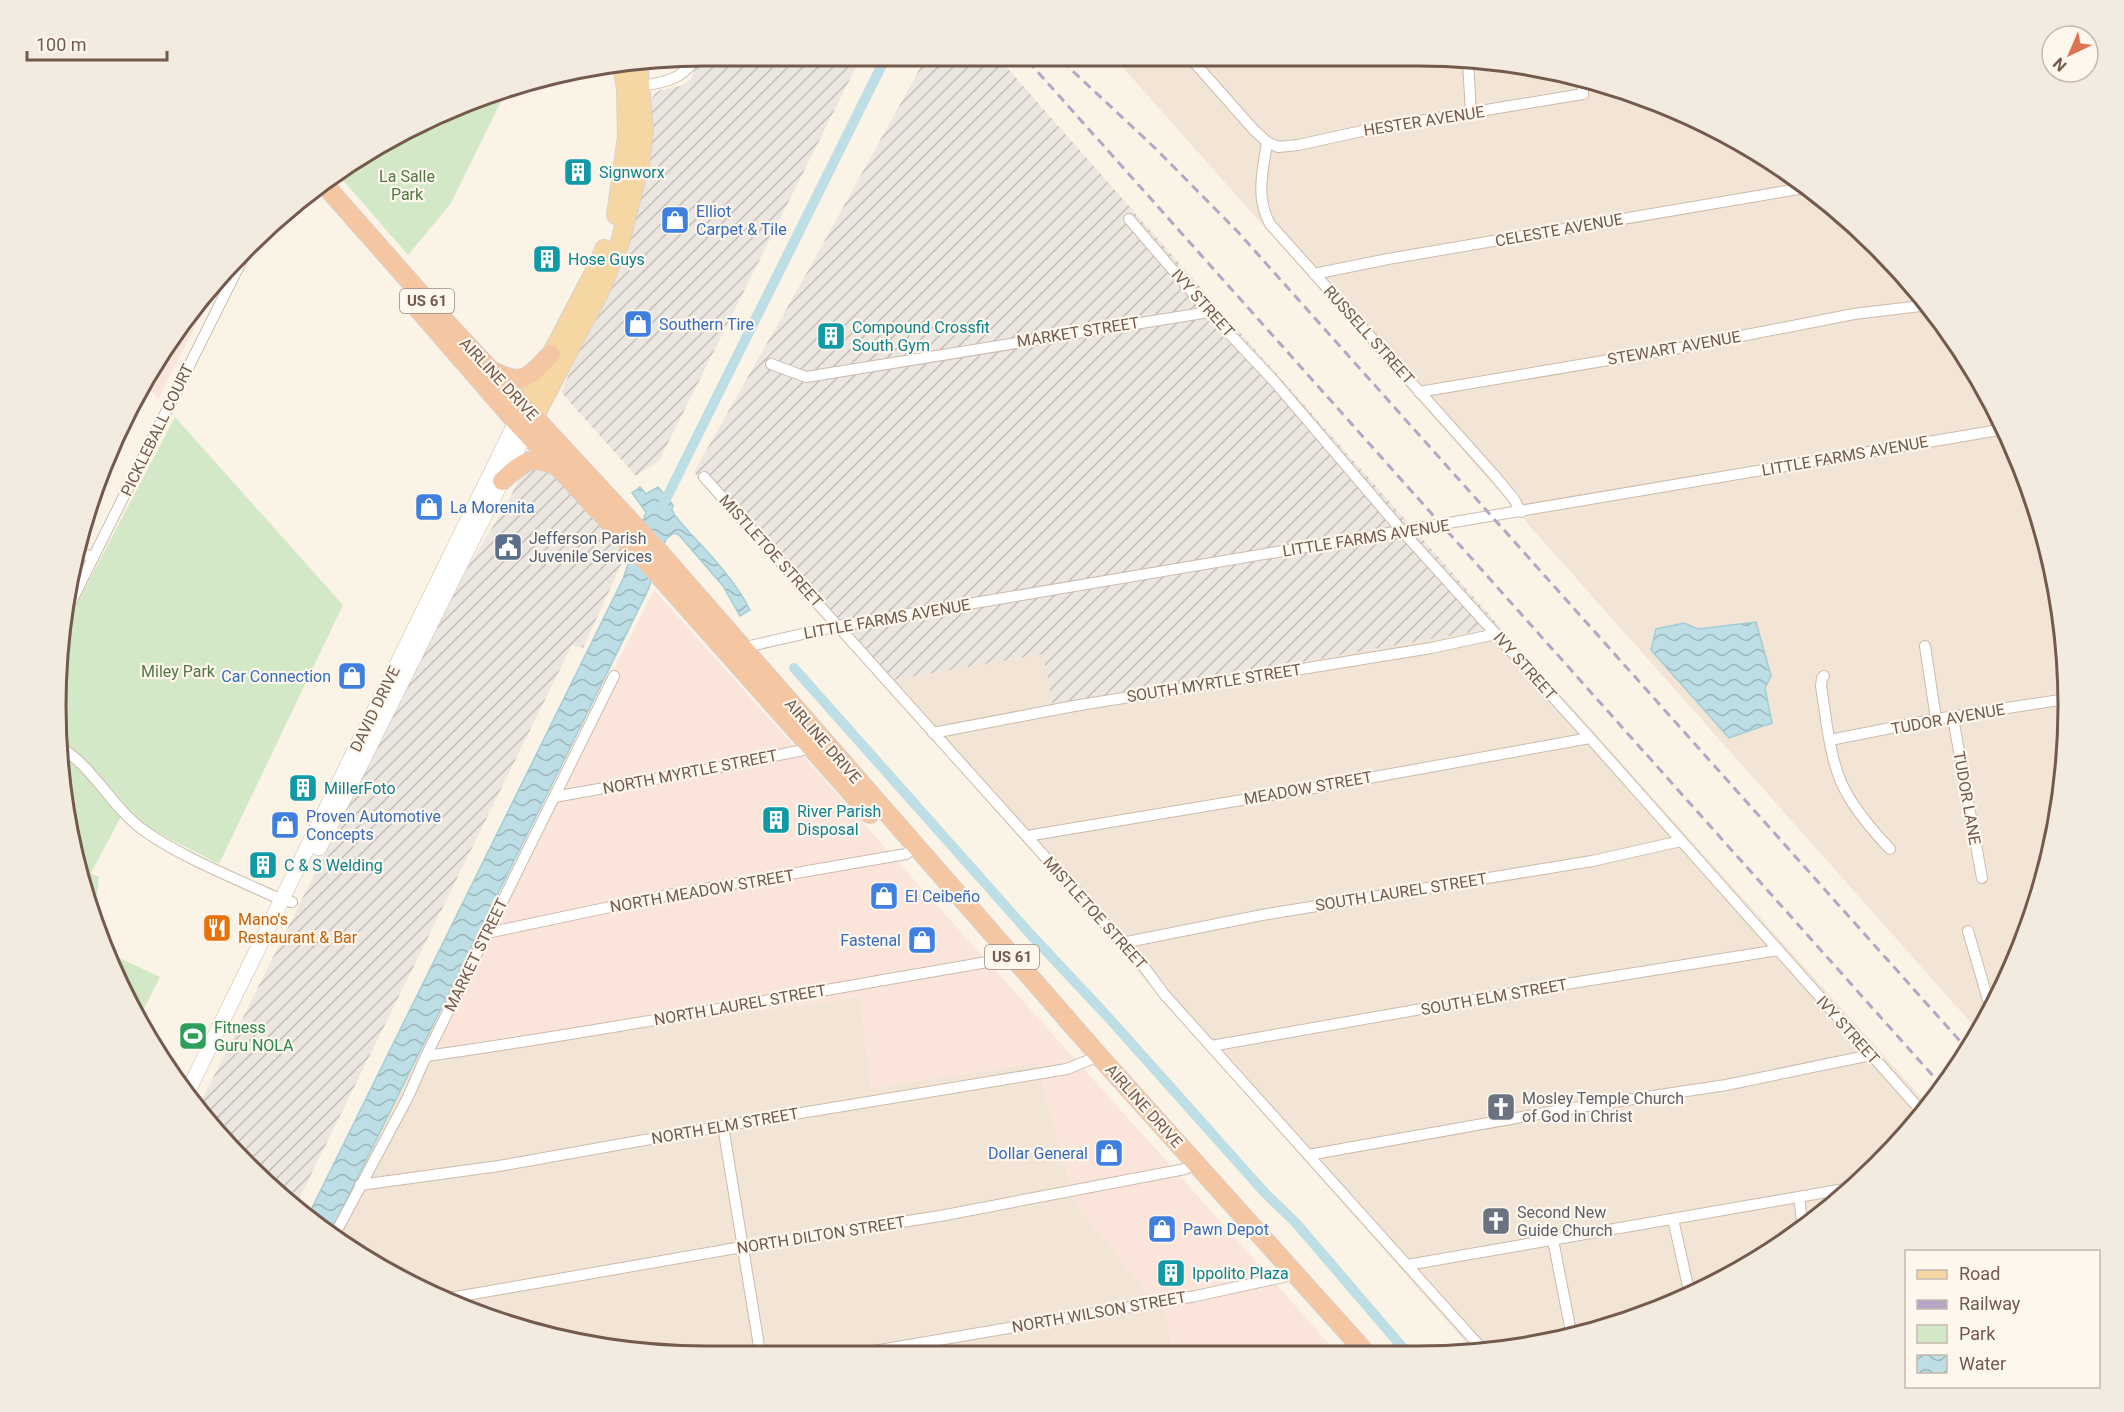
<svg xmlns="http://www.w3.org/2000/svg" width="2124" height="1412" font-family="Roboto,sans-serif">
<defs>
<pattern id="industrial-furrows" width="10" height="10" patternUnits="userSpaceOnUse" patternTransform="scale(1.5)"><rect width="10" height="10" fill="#ece6e0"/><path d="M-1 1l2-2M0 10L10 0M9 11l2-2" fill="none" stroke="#c4bdb8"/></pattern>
<pattern id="water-waves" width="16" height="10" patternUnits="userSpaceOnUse" patternTransform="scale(1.5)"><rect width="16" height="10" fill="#bcdee4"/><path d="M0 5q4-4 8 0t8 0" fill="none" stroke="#9db7bb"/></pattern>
</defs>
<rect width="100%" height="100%" fill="#fbf3e6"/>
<g fill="#f2e5d5">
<polygon points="1117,61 1503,61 1627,90 1705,122 1847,217 1934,310 2002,419 2046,538 2067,664 2063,791 2034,915 1980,1033"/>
<polygon points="1500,627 1928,1105 1907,1135 1814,1222 1705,1290 1586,1334 1475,1353 882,682 1043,654 1053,705"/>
<polygon points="860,997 871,1088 1037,1063 1075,1203 1167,1317 1172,1354 621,1351 537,1334 419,1290 332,1231 415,1059"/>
</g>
<g fill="#fbe5db">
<polygon points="222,274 158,399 147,385 190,310"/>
<polygon points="654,590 1188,1185 1339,1355 1172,1354 1167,1317 1075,1203 1037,1063 871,1088 860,997 415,1059"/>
</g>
<g fill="url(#industrial-furrows)">
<polygon points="700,61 859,61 659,461 636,476 561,392 585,338 649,104 654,95 660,90 680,86 690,80"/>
<polygon points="924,61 1001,61 1500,627 1053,705 1043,654 882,682 694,472 805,276"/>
<polygon points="532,465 553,472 626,554 583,648 572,645 295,1207 277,1195 217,1135 198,1108 466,570 506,505 522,474"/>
</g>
<g fill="#d3e8c6">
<polygon points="508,87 451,203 408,255 336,172 344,165 497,90"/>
<polygon points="175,417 343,605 219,864 149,828 126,807 91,873 99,877 95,915 78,874 57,749 57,664 61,634"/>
<polygon points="115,956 160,977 138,1021 113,960"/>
</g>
<g fill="url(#water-waves)" stroke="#a3cdd5" stroke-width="1.5">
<path d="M 640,487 L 646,494 L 658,487 L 673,505 L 672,510 C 676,519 683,524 689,532 C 710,554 737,583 750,610 L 740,616 L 723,586 L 679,535 L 674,533 L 666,539 L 648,590 L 331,1231 L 308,1216 L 623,579 L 646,512 L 632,493 Z"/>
<polygon points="1756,622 1771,676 1765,688 1772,723 1729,738 1651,650 1656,629 1684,623 1698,629"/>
</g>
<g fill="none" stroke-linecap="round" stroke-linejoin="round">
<g stroke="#bcdee4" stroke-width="10">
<polyline points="661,509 884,61"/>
<polyline points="794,668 1032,936 1107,1016 1265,1193 1296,1223 1409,1355"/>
</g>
<g stroke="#ccbbad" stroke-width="12">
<g id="minor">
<polyline points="1193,61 1253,129 1267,142 1278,147 1298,145 1371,129 1583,94 1582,79"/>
<polyline points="1468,61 1471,114"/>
<path d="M 635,87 C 659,83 679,82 694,61"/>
<path d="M 1267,142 C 1263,170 1255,198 1270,224 L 1494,475 L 1514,499 L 1521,512"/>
<polyline points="1129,219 1209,312 1274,381 1403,532 1590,738 1923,1113"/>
<polyline points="1314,274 1388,259 1804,188"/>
<polyline points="771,364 806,377 1209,312"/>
<polyline points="1419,392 1680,348 1854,314 1929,305"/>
<polyline points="704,477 1144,967 1164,994 1484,1351"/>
<polyline points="77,550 93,558"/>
<polyline points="63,618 251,242"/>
<polyline points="1925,646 1936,719"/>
<polyline points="741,648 838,626 2005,429"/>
<path d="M 1824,676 L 1822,678 L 1821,686 C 1826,717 1829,753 1841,782 C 1852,807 1871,829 1890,849"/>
<polyline points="1953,718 1982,878"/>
<polyline points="933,733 1074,706 1431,648 1496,634"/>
<polyline points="1830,740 1936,719 2066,699"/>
<path d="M 57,745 C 94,766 112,809 146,832 C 185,859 239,880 282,900 L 292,902"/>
<polyline points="554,797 705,770 813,748"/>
<polyline points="1027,836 1308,789 1590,738"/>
<polyline points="1968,931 1991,1010"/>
<polyline points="487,933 657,897 906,854 915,847"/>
<polyline points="1122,943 1262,915 1592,861 1681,841"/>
<polyline points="1211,1046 1535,989 1778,950"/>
<path d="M 426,1056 C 618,1029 809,992 1000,960 L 1008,953"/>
<polyline points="723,1126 760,1352"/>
<polyline points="1308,1155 1567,1109 1726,1085 1871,1055"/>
<polyline points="360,1185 499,1166 723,1126 1067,1069 1089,1060"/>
<polyline points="1799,1197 1803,1229"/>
<polyline points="1673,1219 1690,1295"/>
<polyline points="335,1234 408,1097 426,1056 614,676"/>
<polyline points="1553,1240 1572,1337"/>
<polyline points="1407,1265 1850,1188"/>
<polyline points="444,1299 742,1247 940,1216 1185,1169 1196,1164"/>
<polyline points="868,1352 1196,1296 1283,1277 1293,1273"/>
</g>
</g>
<g stroke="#cfbbab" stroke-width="16">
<g id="secondary">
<polyline points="319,848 526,432"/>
<polyline points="187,1093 516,422"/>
</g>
</g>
<g stroke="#d8d1cd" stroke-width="20">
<g id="primary">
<polyline points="616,215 627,137 626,88 621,61"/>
<polyline points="517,420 597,267 604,249"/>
<polyline points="527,431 602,287 621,239 640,163 644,131 638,61"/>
</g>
</g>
<g stroke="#d8d1cd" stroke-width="20">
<g id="trunk">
<polyline points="323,183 434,309 661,554 1100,1057 1368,1355"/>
<polyline points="418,309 516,422 654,570 870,814"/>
<path d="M 495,372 C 525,387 530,375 551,354"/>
<path d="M 502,481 C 522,463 531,453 558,467"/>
</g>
</g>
<use href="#minor" stroke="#fff" stroke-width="10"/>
<use href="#secondary" stroke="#fff" stroke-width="15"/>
<use href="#primary" stroke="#f6d7a3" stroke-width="18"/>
<use href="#trunk" stroke="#f4c6a2" stroke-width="18"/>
<g stroke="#b6a5c4" stroke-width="3" stroke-dasharray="9 6" stroke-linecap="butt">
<polyline points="1028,61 1942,1086"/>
<polyline points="1062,61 1155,148 1238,232 1968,1050"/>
</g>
</g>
<defs>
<g id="building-square" transform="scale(1.5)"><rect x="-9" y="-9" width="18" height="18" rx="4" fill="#0f9aa8" stroke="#fef7ed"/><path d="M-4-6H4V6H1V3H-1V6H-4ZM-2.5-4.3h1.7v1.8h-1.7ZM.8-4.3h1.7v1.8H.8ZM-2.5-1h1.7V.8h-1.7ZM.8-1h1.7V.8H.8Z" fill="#fff"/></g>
<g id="shop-square" transform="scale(1.5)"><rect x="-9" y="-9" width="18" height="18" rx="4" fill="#3f7fe0" stroke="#fef7ed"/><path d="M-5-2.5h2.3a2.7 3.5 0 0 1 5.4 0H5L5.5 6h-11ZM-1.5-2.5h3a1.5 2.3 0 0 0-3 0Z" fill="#fff"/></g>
<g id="civic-square" transform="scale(1.5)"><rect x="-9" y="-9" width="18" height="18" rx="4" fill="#5c6f8a" stroke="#fef7ed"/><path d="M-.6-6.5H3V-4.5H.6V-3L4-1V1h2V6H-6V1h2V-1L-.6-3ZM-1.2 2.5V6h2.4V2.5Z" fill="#fff"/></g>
<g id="restaurant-square" transform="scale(1.5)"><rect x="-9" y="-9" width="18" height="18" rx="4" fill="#e8710a" stroke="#fef7ed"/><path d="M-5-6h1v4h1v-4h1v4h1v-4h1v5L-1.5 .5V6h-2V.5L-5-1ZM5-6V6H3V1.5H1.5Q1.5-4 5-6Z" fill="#fff"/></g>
<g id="stadium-square" transform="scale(1.5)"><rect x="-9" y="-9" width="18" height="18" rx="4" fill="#2e9e5b" stroke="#fef7ed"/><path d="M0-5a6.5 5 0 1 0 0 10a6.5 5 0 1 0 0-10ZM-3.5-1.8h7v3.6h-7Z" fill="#fff"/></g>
<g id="church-square" transform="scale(1.5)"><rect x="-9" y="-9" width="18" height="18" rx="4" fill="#6b7280" stroke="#fef7ed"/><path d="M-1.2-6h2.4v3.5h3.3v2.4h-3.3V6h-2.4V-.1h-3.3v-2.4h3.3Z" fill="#fff"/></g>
</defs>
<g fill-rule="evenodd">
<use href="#building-square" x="578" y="172"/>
<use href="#shop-square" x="675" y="220"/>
<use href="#building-square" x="547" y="259"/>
<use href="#shop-square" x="638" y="324"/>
<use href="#building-square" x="831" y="336"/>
<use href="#shop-square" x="429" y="507"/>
<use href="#civic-square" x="508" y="547"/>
<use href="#shop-square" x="352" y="676"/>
<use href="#building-square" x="303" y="788"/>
<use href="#building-square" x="776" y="820"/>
<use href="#shop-square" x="285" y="825"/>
<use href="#building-square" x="263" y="865"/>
<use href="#shop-square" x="884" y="896"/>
<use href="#restaurant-square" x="217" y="928"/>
<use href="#shop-square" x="922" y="940"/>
<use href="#stadium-square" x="193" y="1036"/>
<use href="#church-square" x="1501" y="1107"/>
<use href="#shop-square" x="1109" y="1153"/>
<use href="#church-square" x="1496" y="1221"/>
<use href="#shop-square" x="1162" y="1229"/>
<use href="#building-square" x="1171" y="1273"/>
</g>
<g text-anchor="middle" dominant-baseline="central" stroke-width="4.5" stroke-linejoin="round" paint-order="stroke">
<g fill="#fef7ed" stroke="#9d897c" stroke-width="1.5">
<rect x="400" y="289" width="54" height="24" rx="4.5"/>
<rect x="985" y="945" width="54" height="24" rx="4.5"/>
</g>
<g font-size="15" font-weight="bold" fill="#735a4c">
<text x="427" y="301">US 61</text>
<text x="1012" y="957">US 61</text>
</g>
<g font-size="16" fill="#735a4c" stroke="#fef7ed">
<text transform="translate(1424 121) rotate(-9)">HESTER AVENUE</text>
<text transform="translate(1559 230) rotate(-10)">CELESTE AVENUE</text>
<text transform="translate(1203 303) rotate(48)">IVY STREET</text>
<text transform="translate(1078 332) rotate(-9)">MARKET STREET</text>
<text transform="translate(1369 335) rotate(48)">RUSSELL STREET</text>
<text transform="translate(1674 348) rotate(-10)">STEWART AVENUE</text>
<text transform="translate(499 379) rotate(47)">AIRLINE DRIVE</text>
<text transform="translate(157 430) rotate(-64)">PICKLEBALL COURT</text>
<text transform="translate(1845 456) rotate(-10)">LITTLE FARMS AVENUE</text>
<text transform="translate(1366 538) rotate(-9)">LITTLE FARMS AVENUE</text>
<text transform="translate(771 551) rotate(48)">MISTLETOE STREET</text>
<text transform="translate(887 619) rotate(-10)">LITTLE FARMS AVENUE</text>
<text transform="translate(1525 666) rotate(48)">IVY STREET</text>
<text transform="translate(1214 683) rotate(-9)">SOUTH MYRTLE STREET</text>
<text transform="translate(375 709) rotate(-64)">DAVID DRIVE</text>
<text transform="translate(1948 719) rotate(-10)">TUDOR AVENUE</text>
<text transform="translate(823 741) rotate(49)">AIRLINE DRIVE</text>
<text transform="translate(690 772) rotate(-11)">NORTH MYRTLE STREET</text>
<text transform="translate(1308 788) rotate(-10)">MEADOW STREET</text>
<text transform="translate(1967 798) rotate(80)">TUDOR LANE</text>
<text transform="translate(702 891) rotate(-10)">NORTH MEADOW STREET</text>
<text transform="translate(1401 892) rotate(-9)">SOUTH LAUREL STREET</text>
<text transform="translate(1095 913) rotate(48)">MISTLETOE STREET</text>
<text transform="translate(476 955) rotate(-64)">MARKET STREET</text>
<text transform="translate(1494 997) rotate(-10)">SOUTH ELM STREET</text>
<text transform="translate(740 1005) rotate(-10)">NORTH LAUREL STREET</text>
<text transform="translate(1848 1030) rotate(48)">IVY STREET</text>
<text transform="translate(1144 1106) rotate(48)">AIRLINE DRIVE</text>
<text transform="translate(725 1126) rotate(-10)">NORTH ELM STREET</text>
<text transform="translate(821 1235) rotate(-9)">NORTH DILTON STREET</text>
<text transform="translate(1099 1312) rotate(-10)">NORTH WILSON STREET</text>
</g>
<g font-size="16" fill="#0d838f" stroke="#fef7ed" text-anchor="start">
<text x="599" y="172">Signworx</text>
<text x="568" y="259">Hose Guys</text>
<text x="852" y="327">Compound Crossfit<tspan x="852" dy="18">South Gym</tspan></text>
<text x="324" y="788">MillerFoto</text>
<text x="797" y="811">River Parish<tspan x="797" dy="18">Disposal</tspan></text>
<text x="284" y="865">C &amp; S Welding</text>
<text x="1192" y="1273">Ippolito Plaza</text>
</g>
<g font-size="16" fill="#547845" stroke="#fef7ed">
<text x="407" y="176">La Salle<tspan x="407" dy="18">Park</tspan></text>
<text x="178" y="671">Miley Park</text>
</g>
<g font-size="16" fill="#366cbe" stroke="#fef7ed" text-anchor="start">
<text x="696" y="211">Elliot<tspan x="696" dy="18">Carpet &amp; Tile</tspan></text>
<text x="659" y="324">Southern Tire</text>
<text x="450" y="507">La Morenita</text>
<text x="331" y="676" text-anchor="end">Car Connection</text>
<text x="306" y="816">Proven Automotive<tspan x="306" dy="18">Concepts</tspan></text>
<text x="905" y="896">El Ceibeño</text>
<text x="901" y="940" text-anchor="end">Fastenal</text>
<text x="1088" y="1153" text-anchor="end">Dollar General</text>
<text x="1183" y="1229">Pawn Depot</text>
</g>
<g font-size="16" fill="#4e5e75" stroke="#fef7ed" text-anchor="start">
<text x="529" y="538">Jefferson Parish<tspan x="529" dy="18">Juvenile Services</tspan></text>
</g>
<g font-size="16" fill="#c56008" stroke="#fef7ed" text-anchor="start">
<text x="238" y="919">Mano's<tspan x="238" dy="18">Restaurant &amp; Bar</tspan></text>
</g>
<g font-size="16" fill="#27864d" stroke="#fef7ed" text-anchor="start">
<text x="214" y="1027">Fitness<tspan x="214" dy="18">Guru NOLA</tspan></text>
</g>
<g font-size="16" fill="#5b616d" stroke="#fef7ed" text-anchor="start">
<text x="1522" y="1098">Mosley Temple Church<tspan x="1522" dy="18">of God in Christ</tspan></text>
<text x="1517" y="1212">Second New<tspan x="1517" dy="18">Guide Church</tspan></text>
</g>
</g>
<path d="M0 0H2124V1412H0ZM706 66H1418A640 640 0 0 1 2058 706V706A640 640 0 0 1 1418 1346H706A640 640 0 0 1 66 706V706A640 640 0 0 1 706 66Z" fill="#f3eae0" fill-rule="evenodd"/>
<path fill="none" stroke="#735a4c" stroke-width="3" d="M706 66H1418A640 640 0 0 1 2058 706V706A640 640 0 0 1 1418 1346H706A640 640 0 0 1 66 706V706A640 640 0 0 1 706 66Z"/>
<rect x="1905" y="1250" width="195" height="138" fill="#fef7ed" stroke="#c6b8ad" stroke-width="1.5"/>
<rect x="1917" y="1270" width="30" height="9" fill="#f6d7a3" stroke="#c6b8ad" stroke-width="1.5"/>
<text x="1959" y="1280" font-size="18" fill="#735a4c">Road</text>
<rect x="1917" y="1300" width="30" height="9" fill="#b6a5c4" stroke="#c6b8ad" stroke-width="1.5"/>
<text x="1959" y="1310" font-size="18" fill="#735a4c">Railway</text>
<rect x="1917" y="1325" width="30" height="18" fill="#d3e8c6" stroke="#c6b8ad" stroke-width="1.5"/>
<text x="1959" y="1340" font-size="18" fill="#735a4c">Park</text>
<rect x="1917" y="1355" width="30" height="18" fill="url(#water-waves)" stroke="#c6b8ad" stroke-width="1.5"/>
<text x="1959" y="1370" font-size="18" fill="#735a4c">Water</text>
<g transform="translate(2070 54) rotate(224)"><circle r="28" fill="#fef7ed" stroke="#c6b8ad" stroke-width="1.5"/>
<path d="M0-4.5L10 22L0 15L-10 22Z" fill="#de7353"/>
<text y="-9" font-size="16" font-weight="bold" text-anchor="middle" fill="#735a4c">N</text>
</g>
<path d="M27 51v9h140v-9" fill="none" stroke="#735a4c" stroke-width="3"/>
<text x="36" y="51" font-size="18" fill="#735a4c" stroke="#fef7ed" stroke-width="4.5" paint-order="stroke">100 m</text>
</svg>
